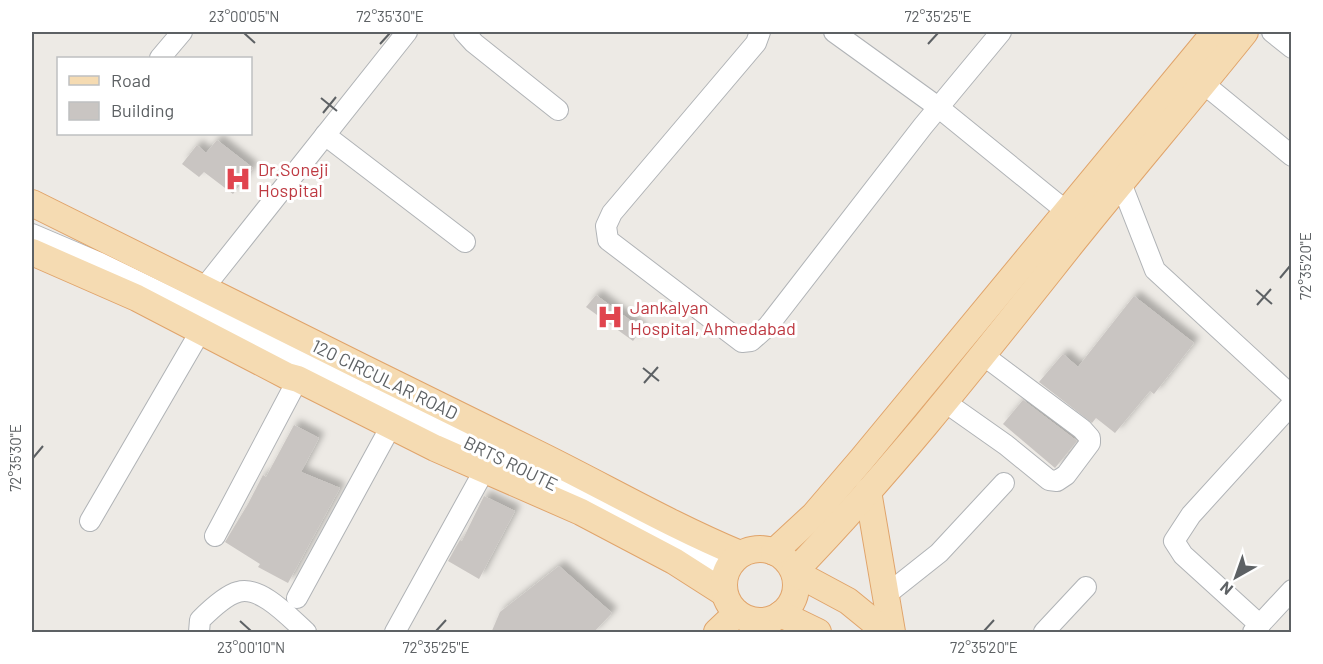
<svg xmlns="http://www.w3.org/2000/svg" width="1323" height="664" font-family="Barlow,sans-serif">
<defs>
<filter id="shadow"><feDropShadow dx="5.5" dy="-5.5" stdDeviation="3" flood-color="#0004"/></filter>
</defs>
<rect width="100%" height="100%" fill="#edeae5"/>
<g fill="#c9c5c2" filter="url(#shadow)">
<polygon points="217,140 253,168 233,194 204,172 199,177 182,164 197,145 206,153"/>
<polygon points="596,295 642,329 633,341 586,307"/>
<polygon points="1134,296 1194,343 1154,394 1150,391 1115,433 1096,418 1092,423 1039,382 1063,354 1078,367"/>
<polygon points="1023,400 1077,441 1055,468 1003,424"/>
<polygon points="294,425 319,438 301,472 340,488 288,583 258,567 260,564 225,542 248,504 263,475 266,477"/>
<polygon points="484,496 515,511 479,579 448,561 460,540 462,541"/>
<polygon points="559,566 612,613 593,633 491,633 500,612"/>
</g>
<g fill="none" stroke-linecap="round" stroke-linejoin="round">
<g stroke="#b0b3b6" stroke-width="22">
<g id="minor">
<polyline points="464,32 474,43 558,110"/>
<polyline points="760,32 756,43 612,213 606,226 608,240 742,342 751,341 768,326 923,126 1001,32"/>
<polyline points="834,32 938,107 1066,211"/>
<polyline points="1272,32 1292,48"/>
<polyline points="160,58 182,32"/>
<polyline points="1204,84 1292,156"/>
<polyline points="325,135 465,242"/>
<polyline points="1121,183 1155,270 1292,396"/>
<polyline points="32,234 100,263 537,475 726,572"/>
<polyline points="203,289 407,32"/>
<polyline points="945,402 1006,445 1049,480 1057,481 1066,475 1090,443 1090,438 1082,429 983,355"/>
<polyline points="90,521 200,332"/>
<polyline points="215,536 298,379"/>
<polyline points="886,595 939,553 1004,483"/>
<polyline points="297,598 391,426"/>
<polyline points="1260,625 1183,555 1174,541 1191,515 1292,404"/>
<path d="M 199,632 L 200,620 C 209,611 226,595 238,592 C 261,585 291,619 306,632"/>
<polyline points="395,632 485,469"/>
<polyline points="1044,632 1086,587"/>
<polyline points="1253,632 1292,590"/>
</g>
</g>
<g stroke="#e0a46b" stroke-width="28">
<g id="major">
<path d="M 32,203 C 198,286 365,369 532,451 C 602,485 668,524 740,554"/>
<polyline points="32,252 137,298 287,376 298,379 435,448 581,512 674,561 724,593"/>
<polyline points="868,491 892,632"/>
<circle cx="760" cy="585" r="36"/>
<polyline points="774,552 814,515 862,459 1215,32"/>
<polyline points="781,614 818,632"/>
<polyline points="717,632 737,613"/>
<path d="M 886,632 L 848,601 L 794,572 C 894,469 983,355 1072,243 C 1129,172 1188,103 1245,32"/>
</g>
</g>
<use href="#minor" stroke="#fff" stroke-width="20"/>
<use href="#major" stroke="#f5dbb2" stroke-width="26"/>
</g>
<path fill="none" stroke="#5d6164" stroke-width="2" d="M 244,33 L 255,43M 380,44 L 390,33M 928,44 L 938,33M 321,98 L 337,111M 323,113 L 336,97M 1280,278 L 1290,266M 1256,290 L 1272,304M 1257,305 L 1271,289M 643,368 L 659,381M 644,383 L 658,367M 33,458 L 43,446M 240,621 L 251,631M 436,631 L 446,620M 984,631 L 994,620"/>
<defs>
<g id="hospital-bare" transform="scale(2.07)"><path d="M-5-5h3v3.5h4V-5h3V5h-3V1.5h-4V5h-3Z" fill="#e0444e" stroke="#fff" stroke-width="2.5" paint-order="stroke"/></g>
</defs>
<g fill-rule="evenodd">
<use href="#hospital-bare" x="238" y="179"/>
<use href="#hospital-bare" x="610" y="317"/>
</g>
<g text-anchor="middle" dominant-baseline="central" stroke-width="6" stroke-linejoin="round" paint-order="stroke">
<g font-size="18" fill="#be3a42" stroke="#fff" text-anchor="start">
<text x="258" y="169">Dr.Soneji<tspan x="258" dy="21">Hospital</tspan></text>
<text x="630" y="307">Jankalyan<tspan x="630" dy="21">Hospital, Ahmedabad</tspan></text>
</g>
<g font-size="18" fill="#5d6164" stroke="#fff">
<text transform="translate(385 379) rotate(26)">120 CIRCULAR ROAD</text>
<text transform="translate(511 463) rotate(26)">BRTS ROUTE</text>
</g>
</g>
<rect width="1323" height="664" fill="none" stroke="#ffffff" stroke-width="66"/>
<rect x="57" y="57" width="195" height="78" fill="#ffffff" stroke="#bec0c1" stroke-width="1.5"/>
<rect x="69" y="76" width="30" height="9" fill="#f5dbb2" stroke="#bec0c1" stroke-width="1.5"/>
<text x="111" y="87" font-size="18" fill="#5d6164">Road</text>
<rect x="69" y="102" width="30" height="18" fill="#c9c5c2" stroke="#bec0c1" stroke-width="1.5"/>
<text x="111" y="117" font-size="18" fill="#5d6164">Building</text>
<g transform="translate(1236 577) rotate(220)" stroke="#ffffff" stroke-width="4.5" paint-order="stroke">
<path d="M0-4.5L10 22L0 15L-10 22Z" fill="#5d6164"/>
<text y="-9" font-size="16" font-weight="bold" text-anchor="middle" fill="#5d6164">N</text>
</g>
<rect x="33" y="33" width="1257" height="598" fill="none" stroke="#5d6164" stroke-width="2"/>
<g font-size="15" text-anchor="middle" fill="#5d6164">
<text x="244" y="22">23°00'05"N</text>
<text x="390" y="22">72°35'30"E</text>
<text x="938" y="22">72°35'25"E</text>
<text transform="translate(1306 266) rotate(-90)" y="5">72°35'20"E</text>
<text transform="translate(16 458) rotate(-90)" y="5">72°35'30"E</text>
<text x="251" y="653">23°00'10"N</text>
<text x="436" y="653">72°35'25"E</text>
<text x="984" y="653">72°35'20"E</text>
</g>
</svg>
